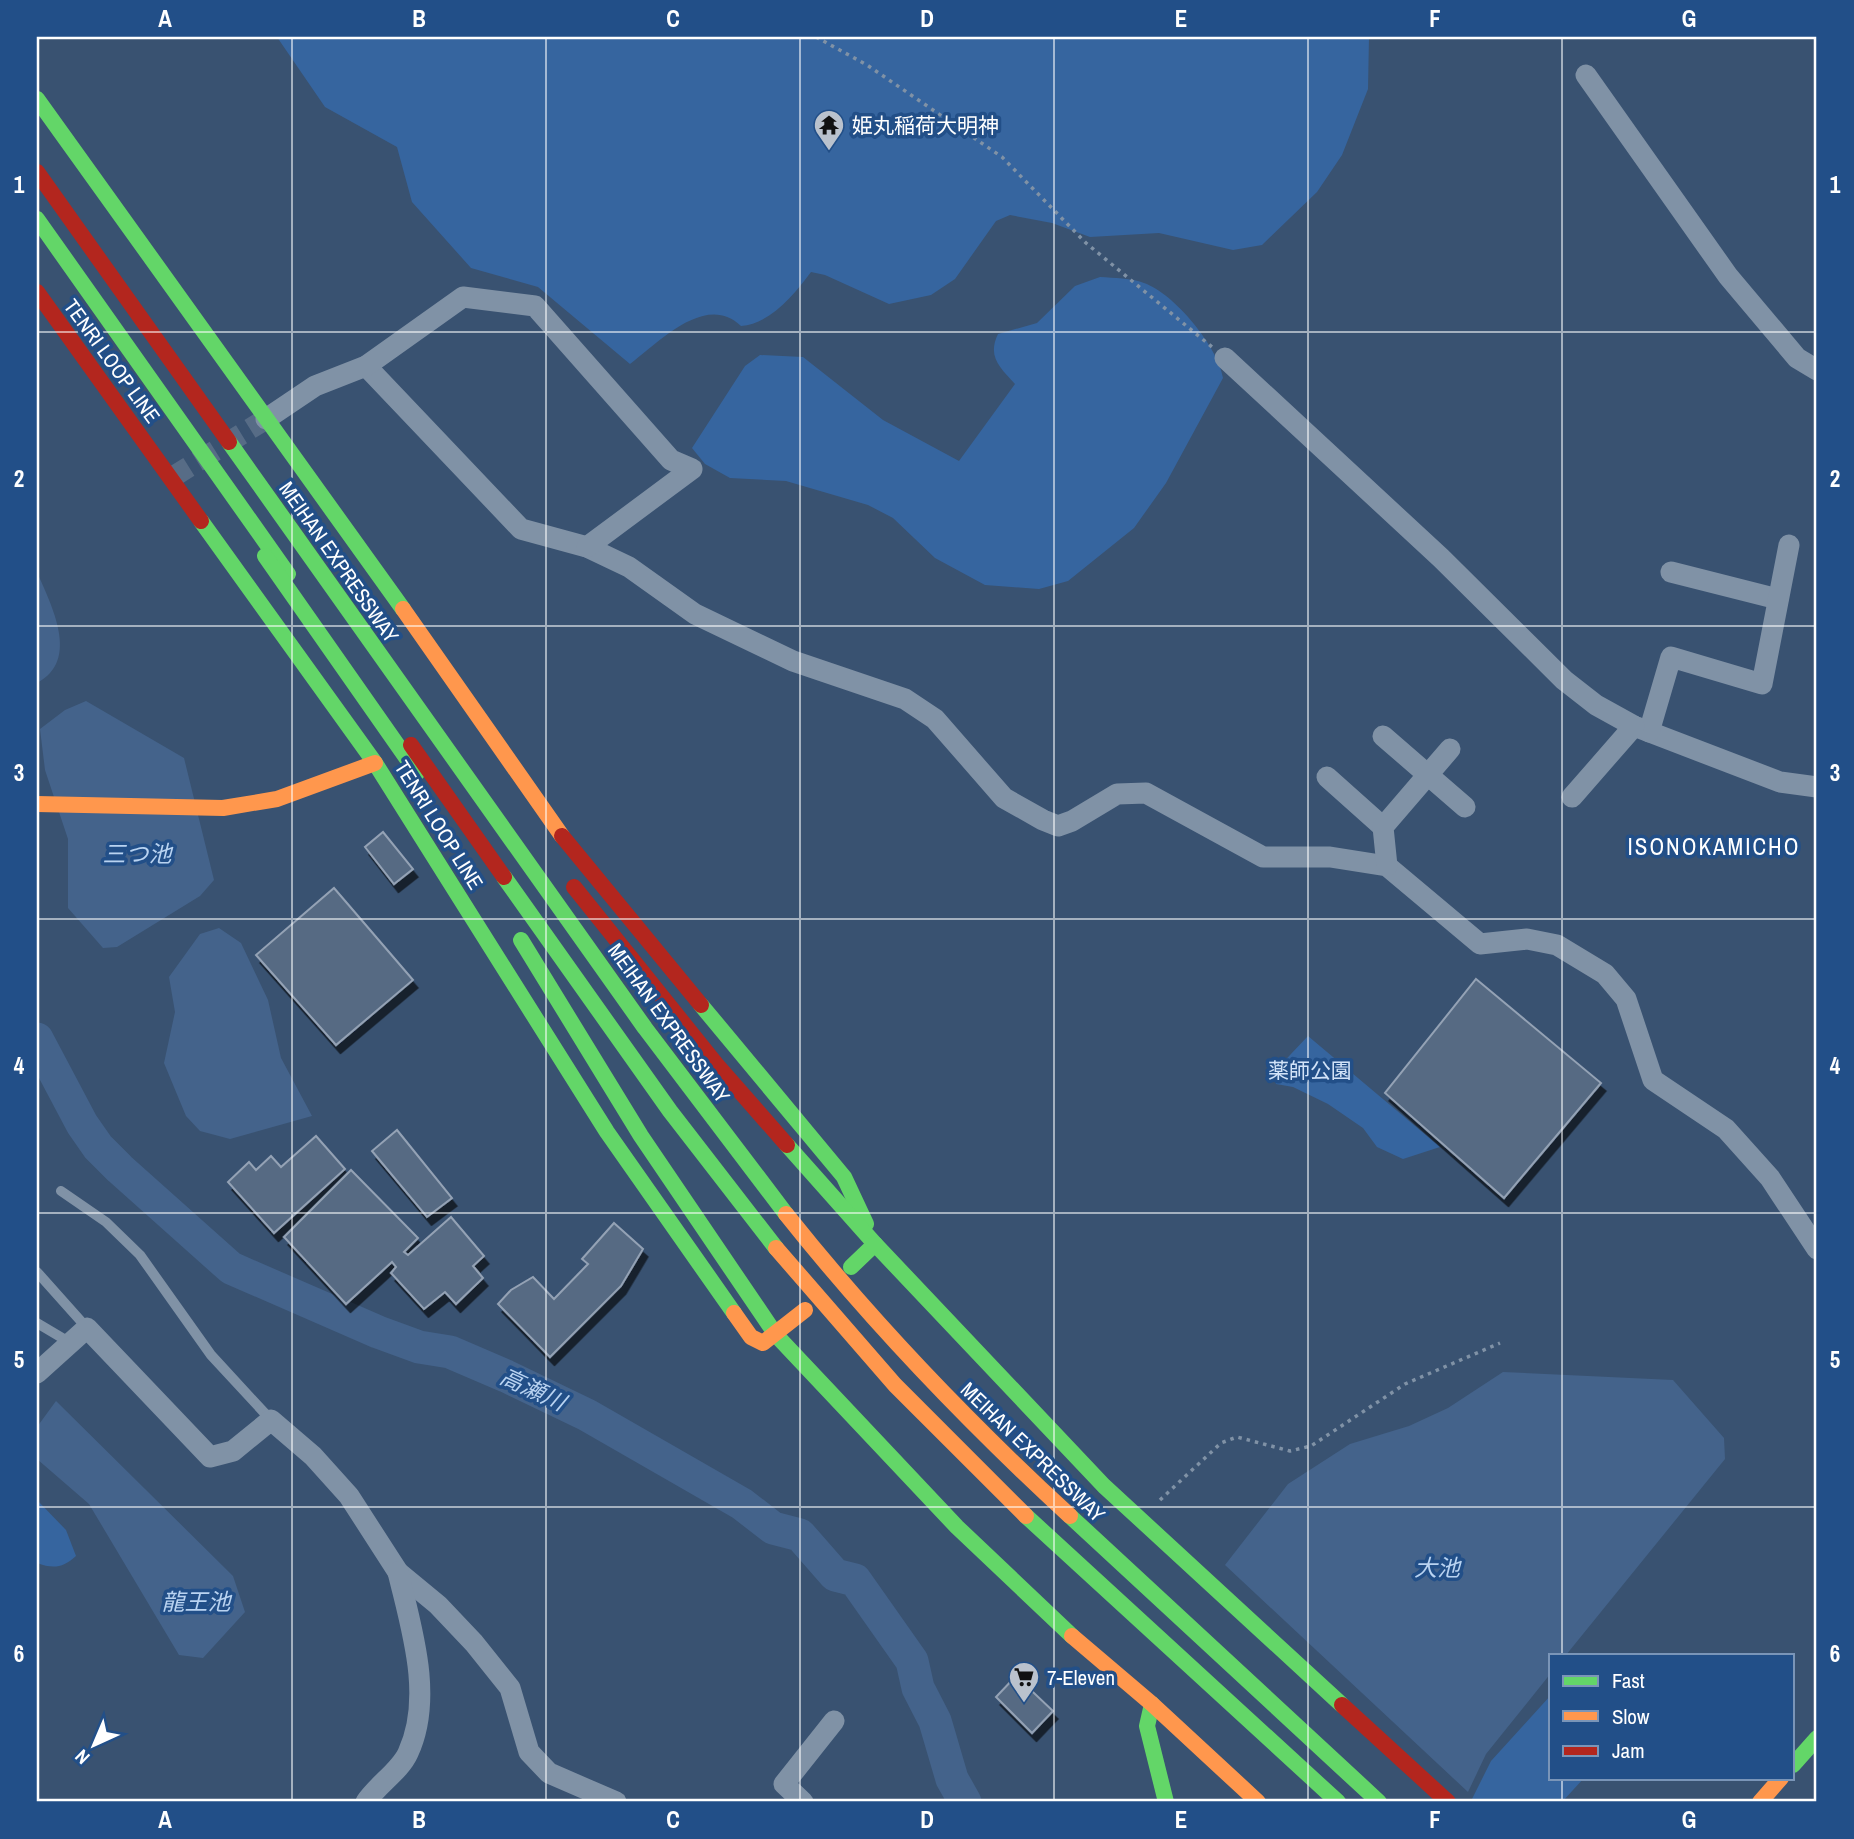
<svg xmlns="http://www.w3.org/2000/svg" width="1854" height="1839" font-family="'Archivo Narrow','Noto Sans JP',sans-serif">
<defs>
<filter id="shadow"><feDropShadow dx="4.5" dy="8" stdDeviation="0" flood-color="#0009"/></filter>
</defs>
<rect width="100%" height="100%" fill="#395271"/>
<g fill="#36659f">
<path d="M 277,37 L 1369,37 L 1368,89 L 1342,155 L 1317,192 L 1262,245 L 1233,250 L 1159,233 L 1090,237 L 1052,223 L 1010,215 L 996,221 L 955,279 L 931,295 L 889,304 L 825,275 L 811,272 C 794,295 770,324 741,326 C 706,292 659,342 630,364 L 538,287 L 471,268 L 412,202 L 397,147 L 325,107 Z"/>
<path d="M 1100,277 C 1114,278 1131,278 1144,283 C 1174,293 1219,348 1223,378 L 1166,483 L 1134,528 L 1068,581 L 1039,589 L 985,585 L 935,558 L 893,518 L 868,505 L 786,481 L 730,478 L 705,464 L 692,448 L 745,366 L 760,355 L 803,357 L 883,420 L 959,461 L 1015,384 C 1000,367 987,357 998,334 L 1037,323 L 1075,286 Z"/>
<polygon points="1308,1036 1440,1147 1403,1159 1377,1147 1363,1128 1328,1104 1293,1087 1276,1084 1273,1073"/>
<path d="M 37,1500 L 66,1530 L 76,1556 C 63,1568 53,1569 37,1563 Z"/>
<polygon points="1551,1695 1551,1778 1584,1778 1562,1802 1471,1801 1491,1761"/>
</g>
<g fill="#44638b">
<path d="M 37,572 C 51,605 81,660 37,683 Z"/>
<polygon points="86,701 184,758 214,880 200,896 117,947 103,948 68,908 68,839 45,770 40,729 65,710"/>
<polygon points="219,928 241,943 268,1000 281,1058 312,1116 230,1139 200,1131 186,1116 164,1063 175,1012 169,977 200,934"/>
<polygon points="1503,1372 1673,1380 1724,1438 1725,1459 1566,1655 1551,1655 1551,1673 1486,1754 1468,1792 1225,1565 1288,1484 1350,1444 1409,1426 1448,1408"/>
<polygon points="56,1401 233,1576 245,1612 203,1658 179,1655 89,1504 37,1459 37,1427"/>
</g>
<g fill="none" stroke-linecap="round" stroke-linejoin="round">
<polyline stroke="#44638b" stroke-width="33" points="37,1039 82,1124 98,1147 120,1169 231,1268 378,1332 419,1347 450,1352 506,1376 587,1415 742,1504 773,1528 800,1535 835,1575 855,1580 912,1661 918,1688 935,1721 952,1779 965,1802"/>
</g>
<g fill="#576b83" stroke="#94a2b5" stroke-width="2" filter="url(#shadow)">
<polygon points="383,832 413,869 394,884 365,847"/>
<polygon points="334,888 413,980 336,1045 256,955"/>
<polygon points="1476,979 1601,1083 1504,1198 1385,1093"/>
<polygon points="397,1130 452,1198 427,1217 372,1151"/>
<polygon points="316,1136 345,1169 274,1233 228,1182 249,1162 256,1170 271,1156 281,1167"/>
<polygon points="351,1170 418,1238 404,1252 408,1255 451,1217 484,1256 473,1266 483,1278 456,1304 445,1292 424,1309 391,1273 396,1267 392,1262 346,1304 284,1237"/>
<polygon points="614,1223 643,1249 621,1286 550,1357 498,1304 511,1290 533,1277 554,1299 588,1264 582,1259"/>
<polygon points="1016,1676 1053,1711 1032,1733 996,1697"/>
</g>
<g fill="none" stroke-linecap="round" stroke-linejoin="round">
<polyline stroke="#576c86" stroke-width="21" stroke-dasharray="21 10" stroke-linecap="butt" points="171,478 266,419"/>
<g stroke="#8092a6" stroke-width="3.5" stroke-dasharray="3.5 5" stroke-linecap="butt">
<polyline points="816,37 867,65 1002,157 1086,243 1212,347"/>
<polyline points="1160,1500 1221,1443 1237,1437 1290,1451 1311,1446 1405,1384 1500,1343"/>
</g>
<g stroke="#8092a6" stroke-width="10">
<polyline points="61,1191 106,1222 140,1255 211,1355 271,1420"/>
<polyline points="37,1272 87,1328"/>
<polyline points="37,1323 69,1342"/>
</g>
<g stroke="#8092a6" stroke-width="21">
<polyline points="1586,75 1728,276 1797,358 1817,370"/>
<polyline points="1225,358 1441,558 1564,680 1596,705 1634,726 1780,782 1817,787"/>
<polyline points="366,366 521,529 587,547 629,567 695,614 793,661 905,699 935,719 1004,798 1043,820 1058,826 1072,821 1117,794 1146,793 1263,857 1330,857 1387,866 1480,944 1527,939 1557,945 1605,974 1626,999 1653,1080 1726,1129 1770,1178 1817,1249"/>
<polyline points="266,419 315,386 366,366 463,297 535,306 671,460 692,469 587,547"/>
<polyline points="1671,572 1778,599"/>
<polyline points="1649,732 1671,657 1762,684 1789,545"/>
<polyline points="1383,736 1465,807"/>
<polyline points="1327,777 1383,827"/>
<polyline points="1572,797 1634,726"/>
<polyline points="1387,866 1383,827 1450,749"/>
<polyline points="37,1373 87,1328 210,1457 233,1451 271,1420 313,1456 349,1496 398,1572 438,1605 474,1643 510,1688 529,1752 549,1773 616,1802"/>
<path d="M 366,1802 C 377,1785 400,1771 408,1753 C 434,1697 411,1627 398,1572"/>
<polyline points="803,1802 784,1784 834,1721"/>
</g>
<g stroke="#63d668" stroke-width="16">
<polyline points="37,99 403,609"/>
<polyline points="37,219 288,574"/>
<polyline points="229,442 645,1028 786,1214"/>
<polyline points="201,521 375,763 607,1132 734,1313"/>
<polyline points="265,556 417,773"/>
<polyline points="504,877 670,1111 776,1248"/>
<polyline points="521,940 641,1136 776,1335 957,1527 1072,1636"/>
<polyline points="701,1005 844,1177 866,1224"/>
<polyline points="787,1145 875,1244 1104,1486 1342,1705"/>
<polyline points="851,1267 875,1244"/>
<polyline points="1026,1516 1338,1802"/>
<polyline points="1070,1516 1379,1802"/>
<polyline points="1152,1704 1147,1726 1166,1802"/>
<polyline points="1793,1765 1817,1738"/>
</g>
<g stroke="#ff974d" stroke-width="16">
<polyline points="403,609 562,836"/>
<polyline points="37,804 223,808 277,799 375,763"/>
<path d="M 786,1214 C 872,1322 969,1423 1070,1516"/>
<polyline points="776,1248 895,1385 1026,1516"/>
<polyline points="734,1313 751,1337 763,1343 805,1310"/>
<polyline points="1072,1636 1152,1704 1258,1802"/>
<polyline points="1760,1802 1781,1778"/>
</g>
<g stroke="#b3261e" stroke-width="16">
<polyline points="37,172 229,442"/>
<polyline points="37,292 201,521"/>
<polyline points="411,745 504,877"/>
<polyline points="562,836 701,1005"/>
<polyline points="574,887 716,1064 787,1145"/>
<polyline points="1342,1705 1448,1802"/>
</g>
</g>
<path fill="none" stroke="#fff" stroke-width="2" stroke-opacity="0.55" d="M 292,37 L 292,1802M 546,37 L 546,1802M 800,37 L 800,1802M 1054,37 L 1054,1802M 1308,37 L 1308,1802M 1562,37 L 1562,1655M 37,332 L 1817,332M 37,626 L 1817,626M 37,919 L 1817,919M 37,1213 L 1817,1213M 37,1507 L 1817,1507M 1562,1778 L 1562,1802"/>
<defs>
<g id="temple-pin" transform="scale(1.575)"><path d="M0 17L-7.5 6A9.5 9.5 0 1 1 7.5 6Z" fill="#bac2cd" stroke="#224f88"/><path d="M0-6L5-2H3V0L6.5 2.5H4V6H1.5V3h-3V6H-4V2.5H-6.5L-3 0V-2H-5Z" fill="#111"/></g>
<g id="supermarket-pin" transform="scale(1.575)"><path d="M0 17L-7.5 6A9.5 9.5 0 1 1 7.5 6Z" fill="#bac2cd" stroke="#224f88"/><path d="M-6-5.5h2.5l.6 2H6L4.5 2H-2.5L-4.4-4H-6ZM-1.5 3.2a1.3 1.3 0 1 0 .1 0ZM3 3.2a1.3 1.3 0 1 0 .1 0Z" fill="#111"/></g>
</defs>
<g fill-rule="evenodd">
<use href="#temple-pin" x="829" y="125"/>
<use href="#supermarket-pin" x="1024" y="1677"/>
</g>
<g text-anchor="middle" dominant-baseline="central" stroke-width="7" stroke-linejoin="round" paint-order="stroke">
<g font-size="21" fill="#fff" stroke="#224f88" text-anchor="start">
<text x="852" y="125">姫丸稲荷大明神</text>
<text x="1047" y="1677">7-Eleven</text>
</g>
<g font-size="21" fill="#fff" stroke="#224f88">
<text transform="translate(112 361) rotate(54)">TENRI LOOP LINE</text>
<text transform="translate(339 562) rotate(55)">MEIHAN EXPRESSWAY</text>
<text transform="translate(439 825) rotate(58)">TENRI LOOP LINE</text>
<text transform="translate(669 1023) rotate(54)">MEIHAN EXPRESSWAY</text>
<text transform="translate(1033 1452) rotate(44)">MEIHAN EXPRESSWAY</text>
</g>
<g font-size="21" fill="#d2e3f8" stroke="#224f88">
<text x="1310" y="1070">薬師公園</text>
</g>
<g font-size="23" letter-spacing="2" fill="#fff" stroke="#224f88">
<text x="1714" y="846">ISONOKAMICHO</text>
</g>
<g font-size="23" font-style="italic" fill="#b9d3f1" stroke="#224f88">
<text x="137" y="853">三つ池</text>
<text transform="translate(533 1389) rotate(25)">高瀬川</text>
<text x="1437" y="1567">大池</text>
<text x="196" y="1601">龍王池</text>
</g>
</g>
<rect width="1854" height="1839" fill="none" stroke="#224f88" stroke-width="77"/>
<rect x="1549" y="1654" width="245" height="126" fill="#224f88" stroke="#7a95b8" stroke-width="2"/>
<rect x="1563" y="1676" width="35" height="10" fill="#63d668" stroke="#7a95b8" stroke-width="2"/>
<text x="1612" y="1688" font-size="21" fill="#ffffff">Fast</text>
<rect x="1563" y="1711" width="35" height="10" fill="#ff974d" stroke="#7a95b8" stroke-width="2"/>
<text x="1612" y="1724" font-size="21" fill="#ffffff">Slow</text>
<rect x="1563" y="1746" width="35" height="10" fill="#b3261e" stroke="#7a95b8" stroke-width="2"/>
<text x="1612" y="1758" font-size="21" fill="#ffffff">Jam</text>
<g transform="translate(94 1745) rotate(224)" stroke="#224f88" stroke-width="5" paint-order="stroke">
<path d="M0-5L12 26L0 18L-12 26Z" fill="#ffffff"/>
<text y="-10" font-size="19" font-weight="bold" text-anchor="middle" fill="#ffffff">N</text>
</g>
<rect x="38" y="38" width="1777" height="1762" fill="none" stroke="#fff" stroke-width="2.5"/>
<g font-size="23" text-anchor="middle" font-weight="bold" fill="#fff">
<text x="165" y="27">A</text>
<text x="419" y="27">B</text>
<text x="673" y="27">C</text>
<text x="927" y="27">D</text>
<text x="1181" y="27">E</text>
<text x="1435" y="27">F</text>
<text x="1689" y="27">G</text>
<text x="19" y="193">1</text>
<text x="1835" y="193">1</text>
<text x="19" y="487">2</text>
<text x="1835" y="487">2</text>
<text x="19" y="781">3</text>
<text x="1835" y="781">3</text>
<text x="19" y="1074">4</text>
<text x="1835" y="1074">4</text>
<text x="19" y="1368">5</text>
<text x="1835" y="1368">5</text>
<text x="19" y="1662">6</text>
<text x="1835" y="1662">6</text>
<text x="165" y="1828">A</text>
<text x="419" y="1828">B</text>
<text x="673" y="1828">C</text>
<text x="927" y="1828">D</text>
<text x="1181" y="1828">E</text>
<text x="1435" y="1828">F</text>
<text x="1689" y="1828">G</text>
</g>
</svg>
